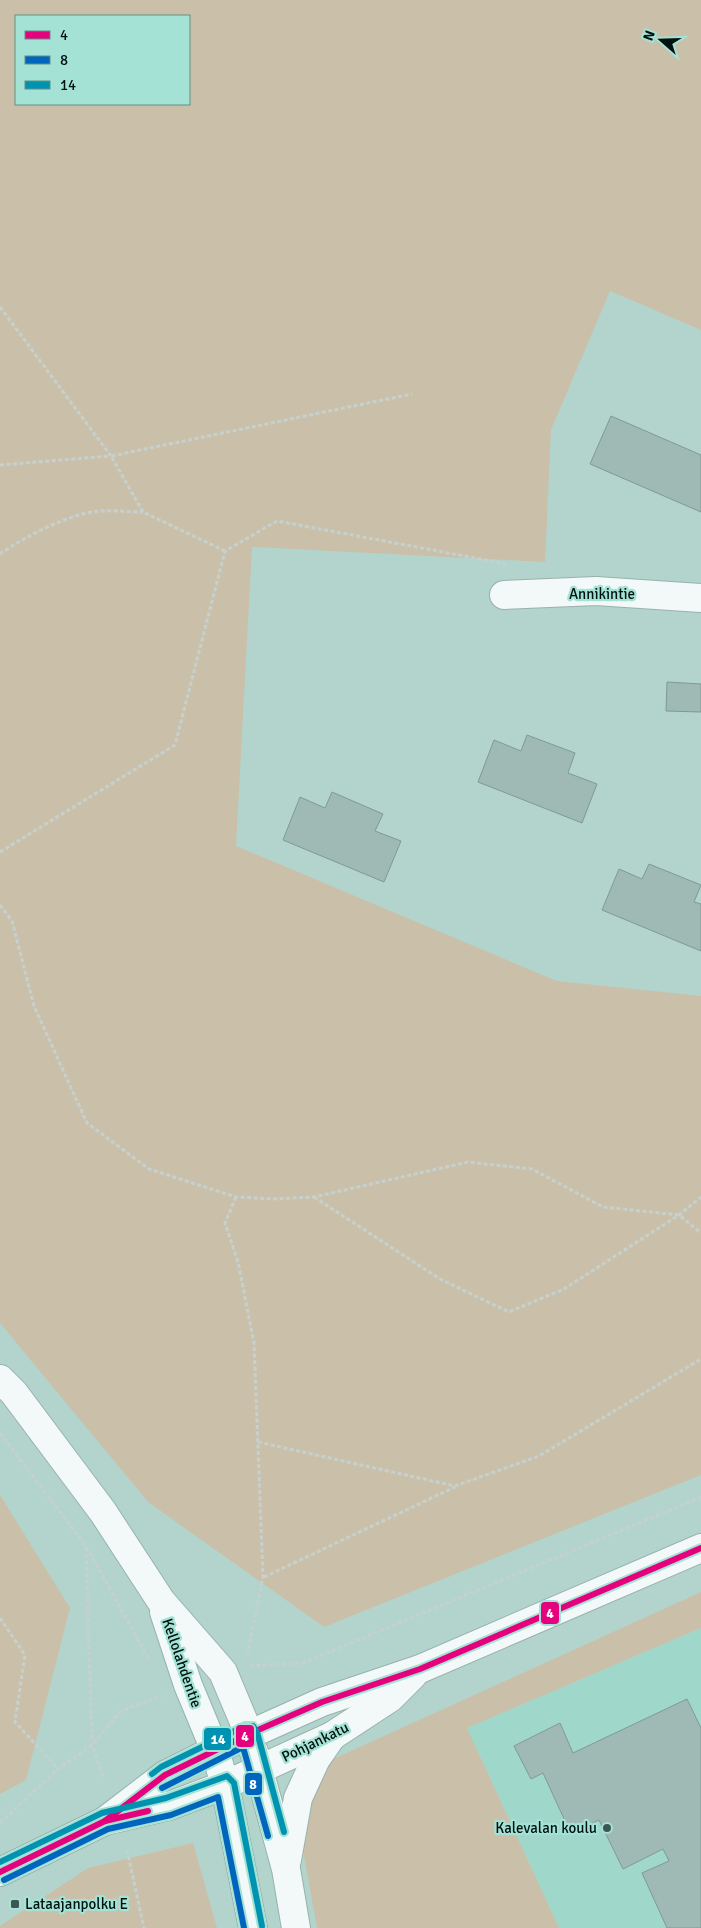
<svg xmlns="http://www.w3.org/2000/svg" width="701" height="1928" font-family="Signika,sans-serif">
<rect width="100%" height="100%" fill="#b2d4cd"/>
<polygon fill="#9fd7cb" points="701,1628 701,1928 559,1928 467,1728"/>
<g fill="#cac0a9" fill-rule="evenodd">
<path d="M 0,0 L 701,0 L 701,330 L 610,291 L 551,430 L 545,562 L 252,547 L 236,846 L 557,981 L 701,996 L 701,1475 L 324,1627 L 148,1502 L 0,1323 ZM 16,16 L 189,16 L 189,104 L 16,104 Z"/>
<polygon points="0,1495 70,1608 26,1780 0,1794"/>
<polygon points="701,1592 701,1628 467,1728 559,1928 317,1928 298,1823 331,1760"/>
<polygon points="193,1843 217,1928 0,1928 0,1926 88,1868"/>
</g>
<g fill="#9fbab5" stroke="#7f9a94">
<polygon points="611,416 701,455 701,512 590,464"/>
<polygon points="667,682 701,684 701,712 666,711"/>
<polygon points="527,735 575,753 568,773 597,784 582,823 478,782 494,740 521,751"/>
<polygon points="332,792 383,814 375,831 401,841 384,882 283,840 300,797 325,808"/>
<polygon points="649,864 701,885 694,902 701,904 701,951 602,910 619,869 642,879"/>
<polygon points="687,1699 701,1728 701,1928 667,1928 642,1873 669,1861 663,1849 623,1869 599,1820 571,1834 543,1773 531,1779 514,1746 560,1723 573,1753"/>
</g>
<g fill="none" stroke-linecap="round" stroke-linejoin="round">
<g stroke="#98b2ad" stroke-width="30">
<g id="minor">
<polyline points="504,595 596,591 701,598"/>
<polyline points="0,1379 14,1393 103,1512 161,1601 223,1672 249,1734"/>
<polyline points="105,1821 165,1775 215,1750 188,1685 164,1612"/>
<polyline points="0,1872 105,1821 169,1806 225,1785"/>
</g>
</g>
<g stroke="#98b2ad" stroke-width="30">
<g id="major">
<polyline points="254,1752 286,1869 296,1928"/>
<polyline points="225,1785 332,1736 390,1698 413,1675"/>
<polyline points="287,1860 298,1798 316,1759 332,1736"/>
<polyline points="253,1928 225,1785 215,1750 322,1702 420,1669 701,1548"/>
</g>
</g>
<g stroke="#c6d1cf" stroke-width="3" stroke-dasharray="4 2.5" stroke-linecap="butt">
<polyline points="0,307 111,456"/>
<polyline points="0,465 110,456"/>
<polyline points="225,551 143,512 111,456 412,394"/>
<path d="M 0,554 C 24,537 70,513 100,511 C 114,510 129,512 143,512"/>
<polyline points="0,852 175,745 225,551 277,521 502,563 509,567"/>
<polyline points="0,905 12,921 34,1006 87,1123 149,1169 236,1197 274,1199 314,1197 468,1162 532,1169 603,1207 679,1215 701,1233"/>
<polyline points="236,1197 225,1223 238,1262 254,1343 263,1577 247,1656"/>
<polyline points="314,1197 440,1279 509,1312 564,1289 679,1215 701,1197"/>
<polyline points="0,1433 86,1546 149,1660"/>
<polyline points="258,1442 455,1486 539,1456 701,1359"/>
<polyline points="86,1547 92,1745 104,1779"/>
<polyline points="264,1577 455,1487"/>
<polyline points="0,1618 25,1655 15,1722 58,1769"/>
<polyline points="250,1666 303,1663 701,1497"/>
<polyline points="0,1823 58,1769 92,1745 121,1711 162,1696"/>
<polyline points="127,1850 144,1928"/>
</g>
<use href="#minor" stroke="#f3f9f8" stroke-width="28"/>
<use href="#major" stroke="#f3f9f8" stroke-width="28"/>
<g stroke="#a4e2d5" stroke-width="10">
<g id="bus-1">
<polyline points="105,1821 165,1775 249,1734 322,1702 420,1669 701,1548"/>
<polyline points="0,1872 105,1821 148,1811"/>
</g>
</g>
<g stroke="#a4e2d5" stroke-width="10">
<g id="bus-2">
<polyline points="162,1788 243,1747 268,1836"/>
<polyline points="4,1880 108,1829 171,1815 218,1797 244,1928"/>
</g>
</g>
<g stroke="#a4e2d5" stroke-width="10">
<g id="bus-3">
<polyline points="152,1774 161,1767 245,1726 253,1726 257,1732 284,1832"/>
<polyline points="0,1862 102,1813 166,1798 227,1776 234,1783 262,1926"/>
</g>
</g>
<use href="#bus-1" stroke="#e5007d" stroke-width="6"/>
<use href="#bus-2" stroke="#0065bd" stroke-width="6"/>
<use href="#bus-3" stroke="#0092b1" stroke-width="6"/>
</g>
<g fill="#3e5652" stroke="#a4e2d5" stroke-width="2">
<circle cx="607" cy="1828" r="5"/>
<rect x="10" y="1899" width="10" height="10" rx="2.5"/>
</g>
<g text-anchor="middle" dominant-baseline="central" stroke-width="4.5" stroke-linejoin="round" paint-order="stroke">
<g font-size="15" fill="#00120f" stroke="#a4e2d5">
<text x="602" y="594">Annikintie</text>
<text transform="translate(182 1663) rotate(71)">Kellolahdentie</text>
<text transform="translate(315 1742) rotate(-26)">Pohjankatu</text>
</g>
<g font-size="15" fill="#00120f" stroke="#a4e2d5" text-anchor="end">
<text x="597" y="1828">Kalevalan koulu</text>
<text x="25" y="1904" text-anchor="start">Lataajanpolku E</text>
</g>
</g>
<g stroke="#a4e2d5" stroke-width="2">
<rect x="540" y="1601" width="20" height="24" rx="5" fill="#e5007d"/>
<rect x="235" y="1724" width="20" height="24" rx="5" fill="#e5007d"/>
<rect x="203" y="1727" width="29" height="24" rx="5" fill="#0092b1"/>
<rect x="244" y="1772" width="19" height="24" rx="5" fill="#0065bd"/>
</g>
<g font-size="14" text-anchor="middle" font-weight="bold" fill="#fff">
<text x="550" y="1618">4</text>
<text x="245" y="1741">4</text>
<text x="218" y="1744">14</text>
<text x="253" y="1789">8</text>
</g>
<rect x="15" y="15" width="175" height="90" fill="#a4e2d5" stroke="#628f86"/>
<rect x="25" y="31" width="25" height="8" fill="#e5007d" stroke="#628f86"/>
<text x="60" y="40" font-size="15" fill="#00120f">4</text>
<rect x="25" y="56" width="25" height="8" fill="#0065bd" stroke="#628f86"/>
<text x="60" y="65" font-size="15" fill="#00120f">8</text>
<rect x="25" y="81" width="25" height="8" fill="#0092b1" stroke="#628f86"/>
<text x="60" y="90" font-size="15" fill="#00120f">14</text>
<g transform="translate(661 40) rotate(290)" stroke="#a4e2d5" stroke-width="4" paint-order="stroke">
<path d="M0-4L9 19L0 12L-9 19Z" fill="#00120f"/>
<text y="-8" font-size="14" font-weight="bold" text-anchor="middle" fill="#00120f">N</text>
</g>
</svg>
